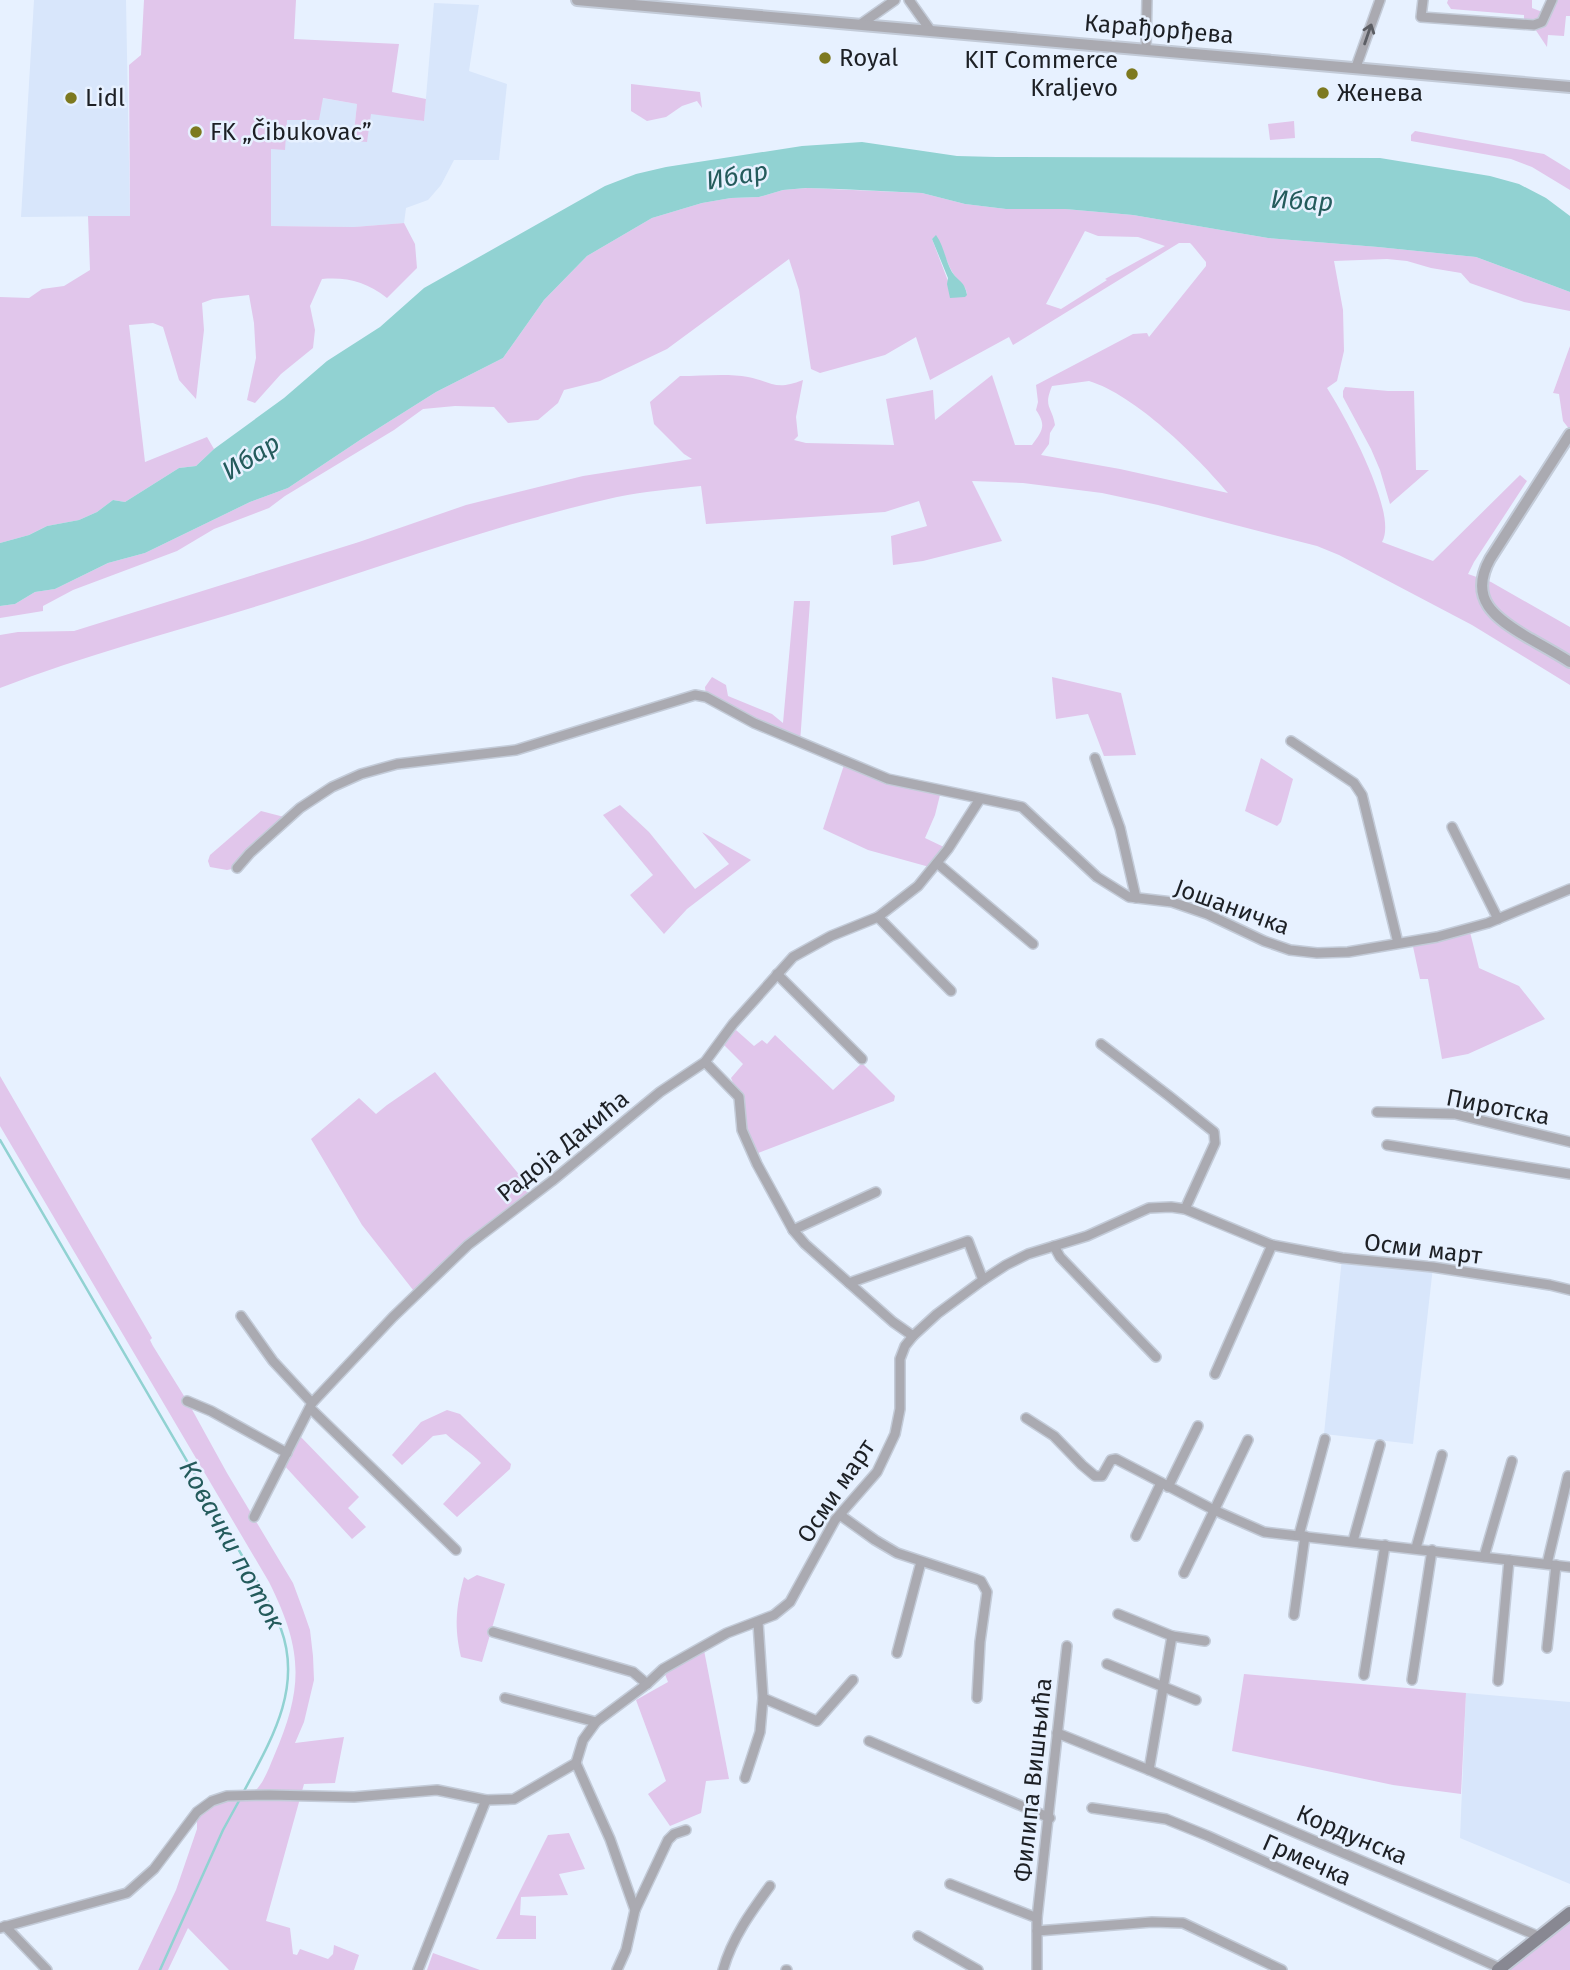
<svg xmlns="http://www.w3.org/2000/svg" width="1570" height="1970" font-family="'Fira Sans',sans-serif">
<rect width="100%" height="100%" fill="#e7f1ff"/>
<g fill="#d8e6fb">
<polygon points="34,0 126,0 130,216 21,217"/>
<polygon points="434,3 479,5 469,71 507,84 499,160 454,160 441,185 428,200 406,208 404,223 354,227 271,226 271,148 287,120 322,98 357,104 353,140 371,113 424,121"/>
<polygon points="1342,1258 1433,1267 1413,1444 1324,1434"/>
<polygon points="1466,1693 1570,1702 1570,1884 1460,1838"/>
</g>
<g fill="#e1c6eb" fill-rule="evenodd">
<path d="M 144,0 L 296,0 L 294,39 L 399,44 L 392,92 L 426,99 L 424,121 L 371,114 L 367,142 L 353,141 L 357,104 L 323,98 L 319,120 L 287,120 L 285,150 L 271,149 L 271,226 L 354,227 L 404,223 L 415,244 L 417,268 L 387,298 C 366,282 348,277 322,279 L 310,306 L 315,330 L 313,348 L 281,374 L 255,403 L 247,400 L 256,358 L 254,323 L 249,295 L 213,299 L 202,303 L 204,330 L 196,399 L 179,380 L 163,327 L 153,323 L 129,325 L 145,462 L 207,437 L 214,449 L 196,466 L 179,468 L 125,502 L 113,500 L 97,512 L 79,520 L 47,526 L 29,535 L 0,543 L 0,297 L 29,298 L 42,289 L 64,286 L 90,270 L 88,216 L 130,216 L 129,65 L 141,55 Z"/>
<polygon points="1448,0 1532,0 1532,8 1545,13 1552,0 1570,0 1570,16 1566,16 1564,36 1548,35 1547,47 1535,29 1524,22 1524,15 1451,9 1447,3"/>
<polygon points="631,84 700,92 702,108 697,101 682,106 666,117 647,121 631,111"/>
<polygon points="1294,121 1295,138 1270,140 1268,124"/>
<polygon points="1415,131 1544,154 1570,170 1570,190 1532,167 1511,159 1411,141 1411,135"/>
<path d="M 807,188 L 922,193 L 965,204 L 1006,209 L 1065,209 L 1133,215 L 1268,238 L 1378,247 L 1476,257 L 1570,292 L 1570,311 L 1524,302 L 1470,283 L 1461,273 L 1431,268 L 1407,261 L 1387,259 L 1334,261 L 1343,310 L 1344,351 L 1337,381 L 1327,388 C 1344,414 1399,514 1382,542 L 1433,561 L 1520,475 L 1527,481 L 1474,562 L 1468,574 L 1491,582 L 1570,627 L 1570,685 L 1472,625 L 1339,555 L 1317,546 L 1158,505 L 1102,493 L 1023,483 L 972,481 L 1002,541 L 923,561 L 893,565 L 891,536 L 927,526 L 919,501 L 885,512 L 706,524 L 701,486 C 674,489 645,491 617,497 C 499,523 383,566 267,603 C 178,631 87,654 0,688 L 0,635 L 18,632 L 74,631 L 359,542 L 466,505 L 583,476 L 692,459 L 684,454 L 654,424 L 650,402 L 680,376 C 701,376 728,373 748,377 C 773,382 775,391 803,380 L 796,417 L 798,436 L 794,440 L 806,443 L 894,445 L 886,399 L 933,390 L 935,420 L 992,375 L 1015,445 L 1032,445 C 1042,431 1047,426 1036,410 L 1038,402 L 1036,385 L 1133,334 L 1147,333 L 1149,337 L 1206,266 L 1206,262 L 1192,245 L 1190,243 L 1179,243 L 1013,345 L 1009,337 L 930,380 L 916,337 L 885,355 L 820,373 L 811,369 L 799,290 L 789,259 L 667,349 L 600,381 L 564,390 L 558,403 L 538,420 L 508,423 L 494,407 L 455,406 L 423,409 L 394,430 L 285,496 L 269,508 L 214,529 L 177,551 L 73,590 L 43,606 L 43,611 L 0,618 L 0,606 L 15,604 L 35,592 L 55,589 L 108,563 L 145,553 L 250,502 L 288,488 L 363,438 L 436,392 L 503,358 L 544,300 L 587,256 L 652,218 L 702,203 L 731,198 L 759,197 L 783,190 ZM 1085,231 L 1098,236 L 1138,237 L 1165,246 L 1105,279 L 1107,280 L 1061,309 L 1046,304 ZM 936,236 C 943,247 948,268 955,276 C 961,284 965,284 967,294 L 948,281 L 932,239 ZM 1089,381 C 1135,395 1197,456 1228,493 L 1120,469 L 1041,455 L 1049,444 L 1050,433 L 1055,425 C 1052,406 1043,408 1052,386 Z"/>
<polygon points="1570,346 1570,430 1563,421 1559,394 1553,393"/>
<polygon points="1345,387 1388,391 1414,391 1416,470 1429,470 1390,504 1380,470 1371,449 1343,397 1343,391"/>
<polygon points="794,601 810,601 800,743 706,697 705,687 712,677 726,685 728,696 772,714 783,723"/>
<polygon points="1052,677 1121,693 1136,755 1104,756 1088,714 1056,719"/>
<polygon points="1261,758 1293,779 1281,822 1277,826 1245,811"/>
<polygon points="845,762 941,791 935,815 925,838 948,849 933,868 868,850 823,829"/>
<polygon points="620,805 649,832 695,889 729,864 702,832 751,860 687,909 664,934 630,895 653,875 603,815"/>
<polygon points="261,811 288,818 237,868 227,870 210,867 208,861 210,855"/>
<polygon points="1469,928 1479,968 1519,986 1545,1019 1468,1054 1442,1059 1428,979 1420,979 1412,942"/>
<polygon points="736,1030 754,1046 762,1040 767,1044 775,1035 833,1090 862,1063 895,1096 894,1101 753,1155 742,1130 739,1097 731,1078 743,1064 724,1045"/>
<polygon points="435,1072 535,1194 468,1245 417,1295 362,1225 311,1139 359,1098 376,1114 387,1105"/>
<path d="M 0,1076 L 152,1338 L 150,1340 L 153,1346 L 189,1404 L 227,1473 L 293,1583 L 303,1610 L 310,1630 L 313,1656 L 314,1680 L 304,1722 L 295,1743 L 344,1737 L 335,1783 L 304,1784 L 266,1921 L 290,1928 L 293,1954 L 297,1955 L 300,1949 L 328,1959 L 333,1954 L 334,1945 L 359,1955 L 354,1970 L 229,1970 L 188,1928 L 168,1970 L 138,1970 L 176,1890 L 197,1829 L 197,1812 C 214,1797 230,1804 248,1796 C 262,1789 268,1770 274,1756 C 304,1687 303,1650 269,1582 L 0,1126 Z"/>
<path d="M 447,1410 L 460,1414 L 511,1464 L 510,1469 L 457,1517 L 443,1504 L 481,1463 C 471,1452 457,1444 446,1434 L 433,1436 L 402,1465 L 392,1455 L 421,1422 Z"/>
<polygon points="297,1433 359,1497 348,1508 366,1527 352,1539 282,1463"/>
<path d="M 477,1575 L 505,1584 L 482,1662 L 461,1657 C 454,1626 456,1607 464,1577 L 468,1580 Z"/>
<polygon points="703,1645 729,1779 706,1781 701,1813 670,1826 648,1794 666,1781 636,1700 668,1682 663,1669"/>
<polygon points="1244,1674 1466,1693 1461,1794 1393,1785 1232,1751"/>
<polygon points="569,1833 585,1869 559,1874 568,1895 521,1897 520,1915 536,1916 536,1939 496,1939 548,1835"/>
<polygon points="1570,1913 1570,1970 1498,1970"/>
<polygon points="433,1953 480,1970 481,1970 427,1970"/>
</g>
<g fill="#91d2d2">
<polygon points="862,142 957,156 996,157 1380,158 1490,176 1519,184 1546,198 1570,216 1570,292 1476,257 1378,247 1268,238 1133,215 1065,209 1006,209 965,204 922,193 839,189 806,188 783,190 759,197 731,198 702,203 652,218 587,256 544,300 503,358 436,392 363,438 288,488 250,502 145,553 108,563 55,589 35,592 15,604 0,606 0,543 29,535 47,526 79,520 97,512 113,500 125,502 179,468 196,466 214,449 284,398 327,361 380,327 424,288 605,186 636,174 666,167 802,146"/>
<path d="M 936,235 C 945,247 946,266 955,276 C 962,283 965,284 967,295 L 965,297 L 950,298 L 947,284 L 948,278 L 932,239 Z"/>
</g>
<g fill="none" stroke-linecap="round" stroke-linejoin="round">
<g stroke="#91d2d2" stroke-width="2.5">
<path d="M 0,1140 L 265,1595 C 270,1606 277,1618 281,1629 C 303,1689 270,1742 243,1793"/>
<polyline points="160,1970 223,1830 240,1799"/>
</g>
<g stroke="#c3cbd8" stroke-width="12">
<g id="minor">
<polyline points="909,0 931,31"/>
<polyline points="1423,0 1421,17 1534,25 1542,22 1552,0"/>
<polyline points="861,24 895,0"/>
<polyline points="1146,49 1147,0"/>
<polyline points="1356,67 1380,0"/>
<polyline points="1291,741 1354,783 1362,795 1398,943"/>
<polyline points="1095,758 1120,828 1136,898"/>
<polyline points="1452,827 1498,919"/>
<polyline points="937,863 1033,944"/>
<polyline points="237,868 250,853 300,808 332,787 361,774 397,764 516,750 695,695 706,697 754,723 888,779 1022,807 1097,877 1129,897 1172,902 1207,914 1264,941 1290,950 1317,953 1348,952 1437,937 1488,923 1570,889"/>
<polyline points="878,917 951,991"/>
<polyline points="777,974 862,1059"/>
<polyline points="1101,1044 1169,1096 1214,1132 1215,1143 1185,1209"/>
<polyline points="705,1062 739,1097 742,1130 757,1164 793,1230 805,1244 893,1322 913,1336"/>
<polyline points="1377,1112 1455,1114 1570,1142"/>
<polyline points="1387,1145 1570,1174"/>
<polyline points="793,1230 876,1192"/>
<polyline points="1054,1246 1060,1257 1156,1357"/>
<polyline points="849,1283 968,1241 983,1280"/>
<polyline points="241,1316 273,1361 312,1403"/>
<polyline points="1215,1374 1272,1245"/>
<polyline points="187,1401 211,1411 287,1453"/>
<polyline points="310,1408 456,1550"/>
<polyline points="1026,1418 1054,1436 1082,1465 1095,1476 1102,1476 1111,1460 1116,1459 1214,1510 1264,1532 1570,1567"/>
<polyline points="1168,1487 1198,1426"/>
<polyline points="840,1515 875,1540 897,1553 976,1579 981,1581 987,1592 980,1642 977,1698"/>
<polyline points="254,1517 312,1403 393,1317 468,1245 552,1181 660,1092 705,1062 733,1024 793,957 831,936 878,917 918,886 948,849 980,799"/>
<polyline points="1299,1535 1325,1439"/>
<polyline points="1136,1536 1161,1483"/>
<polyline points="1353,1541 1380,1445"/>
<polyline points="1416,1548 1442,1455"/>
<polyline points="1484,1557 1512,1461"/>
<polyline points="1547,1564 1568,1476"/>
<polyline points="1184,1573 1248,1440"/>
<polyline points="1118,1614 1172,1636 1149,1770"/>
<polyline points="1294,1615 1305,1536"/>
<polyline points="493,1632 633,1672 647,1684"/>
<polyline points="1172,1636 1205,1641"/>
<polyline points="1547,1648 1556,1565"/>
<polyline points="897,1653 921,1562"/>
<polyline points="1107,1664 1196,1700"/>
<polyline points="1364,1675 1385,1545"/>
<polyline points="1412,1680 1432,1550"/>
<polyline points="1498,1681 1509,1560"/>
<polyline points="505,1698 596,1722"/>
<polyline points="763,1698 817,1721 853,1680"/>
<polyline points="1057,1733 1149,1770 1540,1937"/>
<polyline points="869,1741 1050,1818"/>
<polyline points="576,1763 583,1740 596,1722 647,1684 663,1669 727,1633 774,1615 790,1602 835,1520 877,1472 895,1434 900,1409 900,1359 905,1346 913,1336 937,1314 983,1280 1006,1265 1028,1254 1087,1236 1149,1208 1171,1207 1185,1209 1272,1245 1342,1258 1433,1267 1550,1285 1570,1290"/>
<polyline points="576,1763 610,1839 635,1910 626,1950 617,1970"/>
<polyline points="745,1778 760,1732 763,1698 758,1622"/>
<polyline points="1092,1808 1166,1819 1208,1836 1500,1968"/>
<polyline points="950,1884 1037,1918"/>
<polyline points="635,1910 668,1840 674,1834 686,1830"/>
<polyline points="5,1926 47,1970"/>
<polyline points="0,1928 127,1893 154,1869 197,1812 212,1801 227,1796 269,1795 354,1797 437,1790 486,1800 514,1799 576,1763"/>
<polyline points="1037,1931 1152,1922 1183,1923 1282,1970"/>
<polyline points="918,1936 978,1970"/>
<polyline points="418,1970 486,1800"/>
<path d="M 723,1970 C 732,1938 751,1912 770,1886"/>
<polyline points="786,1970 787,1970"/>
<polyline points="1037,1970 1037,1918 1067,1646"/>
</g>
</g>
<g stroke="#c3cbd8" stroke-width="14">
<g id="tertiary">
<polyline points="577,0 1570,87"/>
<path d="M 1570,434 L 1490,559 C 1468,599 1495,618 1527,637 C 1541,645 1556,653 1570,662"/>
</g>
</g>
<g stroke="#c3cbd8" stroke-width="16">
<polyline id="secondary" points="1498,1970 1570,1913"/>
</g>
<use href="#minor" stroke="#aaaab1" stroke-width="9"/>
<use href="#tertiary" stroke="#aaaab1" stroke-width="10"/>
<use href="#secondary" stroke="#888892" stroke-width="12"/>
</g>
<defs><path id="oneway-shaft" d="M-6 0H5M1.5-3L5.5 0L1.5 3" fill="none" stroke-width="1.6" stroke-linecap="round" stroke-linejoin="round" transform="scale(1.75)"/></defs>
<use stroke="#5c5e64" href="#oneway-shaft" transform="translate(1368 34) rotate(-71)"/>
<g fill="#7d791f" stroke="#e7f1ff" stroke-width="2.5">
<circle cx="825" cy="58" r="7"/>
<circle cx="1132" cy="74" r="7"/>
<circle cx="1323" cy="93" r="7"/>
<circle cx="71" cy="98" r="7"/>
<circle cx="196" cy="132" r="7"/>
</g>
<g text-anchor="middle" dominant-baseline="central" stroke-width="5" stroke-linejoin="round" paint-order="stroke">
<g font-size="24" fill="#1d2025" stroke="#e7f1ff">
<text transform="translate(1159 29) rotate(5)">Карађорђева</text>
<text transform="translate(1232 907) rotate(20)">Јошаничка</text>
<text transform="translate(1498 1107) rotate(11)">Пиротска</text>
<text transform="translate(563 1146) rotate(-39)">Радоја Дакића</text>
<text transform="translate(1423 1249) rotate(7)">Осми март</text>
<text transform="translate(836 1491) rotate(-56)">Осми март</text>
<text transform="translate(1033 1780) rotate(-84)">Филипа Вишњића</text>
<text transform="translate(1352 1835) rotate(23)">Кордунска</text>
<text transform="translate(1307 1860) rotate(24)">Грмечка</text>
</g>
<g font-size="24" fill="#1d2025" stroke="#e7f1ff" text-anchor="start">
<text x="839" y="58">Royal</text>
<text x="1118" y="60" text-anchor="end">KIT Commerce<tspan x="1118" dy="28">Kraljevo</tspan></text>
<text x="1337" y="93">Женева</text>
<text x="85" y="98">Lidl</text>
<text x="210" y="132">FK „Čibukovac”</text>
</g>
<g font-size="26" font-style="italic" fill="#245b5c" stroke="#e7f1ff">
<text transform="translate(737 176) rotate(-10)">Ибар</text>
<text transform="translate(1302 201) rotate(3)">Ибар</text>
<text transform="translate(251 457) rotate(-32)">Ибар</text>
<text transform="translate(232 1545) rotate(61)">Ковачки поток</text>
</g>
</g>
</svg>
